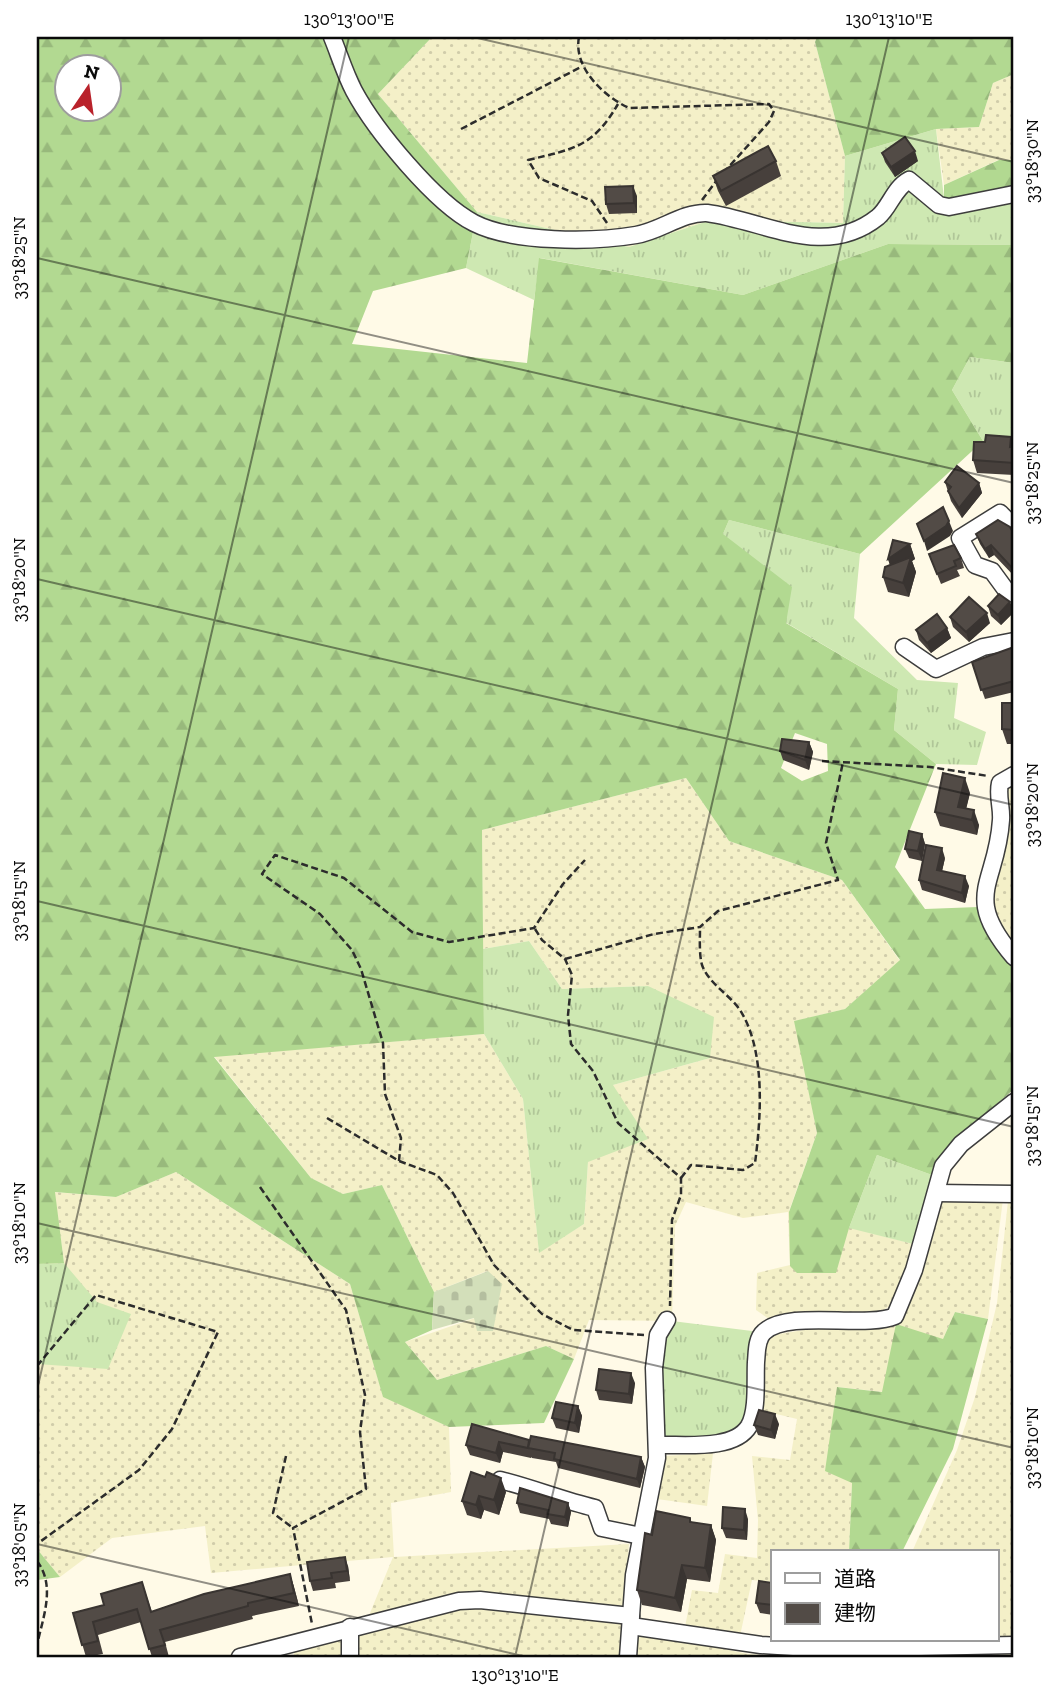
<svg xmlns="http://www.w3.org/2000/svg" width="1051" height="1694" font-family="'Zilla Slab','Noto Sans JP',serif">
<defs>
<pattern id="farmland-dots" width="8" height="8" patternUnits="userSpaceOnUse" patternTransform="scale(1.75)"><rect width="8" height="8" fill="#f4f0c8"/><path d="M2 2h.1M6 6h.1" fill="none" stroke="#d0ccaa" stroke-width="1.8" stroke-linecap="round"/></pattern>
<pattern id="grass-tufts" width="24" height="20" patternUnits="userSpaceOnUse" patternTransform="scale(1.75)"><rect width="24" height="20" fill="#cee8b2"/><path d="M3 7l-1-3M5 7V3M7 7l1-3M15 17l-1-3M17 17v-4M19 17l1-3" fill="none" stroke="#b0c698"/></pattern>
<pattern id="forest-firs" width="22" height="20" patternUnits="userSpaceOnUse" patternTransform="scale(1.75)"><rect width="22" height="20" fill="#b2d991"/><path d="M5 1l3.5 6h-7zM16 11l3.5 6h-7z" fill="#98b97c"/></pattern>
<pattern id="cemetery-stones" width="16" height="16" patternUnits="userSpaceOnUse" patternTransform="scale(1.75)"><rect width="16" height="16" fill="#d3dfba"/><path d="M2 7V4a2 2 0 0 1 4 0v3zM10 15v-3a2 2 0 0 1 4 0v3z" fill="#b4be9f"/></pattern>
</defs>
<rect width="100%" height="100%" fill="#fffae7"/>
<g fill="url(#farmland-dots)">
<polygon points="432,37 817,37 815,42 845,156 843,223 711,220 629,247 477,212 378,94"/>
<polygon points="1014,74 1014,160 998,160 944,185 936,129 979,127 993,83"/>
<polygon points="686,778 729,841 842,880 900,961 845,1009 795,1021 817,1133 789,1211 913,1244 894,1303 882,1311 769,1319 756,1310 757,1273 790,1265 788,1212 743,1218 686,1202 675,1226 672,1321 589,1320 574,1359 546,1346 437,1380 405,1342 475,1318 487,1271 434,1292 382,1185 343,1194 311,1178 214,1056 484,1034 523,1099 539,1252 584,1224 588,1162 613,1085 710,1058 648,986 562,989 529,941 483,949 482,830"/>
<polygon points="1007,778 1014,779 1014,965 997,948 978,907 1009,827"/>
<polygon points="176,1172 350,1284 383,1396 449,1427 451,1492 391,1503 394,1557 629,1544 622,1628 748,1654 800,1657 294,1657 294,1652 361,1635 393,1557 211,1573 205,1526 112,1538 60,1577 37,1549 37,1264 64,1262 54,1192 116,1197"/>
<polygon points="1014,1179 1014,1657 844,1657 889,1655 997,1640 997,1552 912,1552 957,1450 975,1397 997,1303 1008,1201"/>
<polygon points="940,1199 1003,1199 988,1319 955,1312 943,1339 883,1392 838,1387 852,1482 849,1552 773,1552 773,1582 752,1580 740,1636 685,1627 692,1590 718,1593 725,1554 757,1558 758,1520 752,1456 790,1460 797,1419 756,1409 767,1336 840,1324 895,1324"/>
<polygon points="713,1453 707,1506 657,1499 665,1456"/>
</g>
<g fill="url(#grass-tufts)">
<polygon points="936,129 944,198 1014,190 1014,245 888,244 743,295 540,258 534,300 466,268 477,212 629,247 711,220 843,223 845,156"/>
<polygon points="970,357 1014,363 1014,442 983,441 952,390"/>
<polygon points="729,520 860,554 854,618 917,680 958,683 954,718 986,732 977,765 936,764 894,730 898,689 785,622 723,534"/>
<polygon points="529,941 562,989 648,986 714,1017 710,1058 613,1085 648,1139 588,1162 584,1224 539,1253 523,1099 484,1034 483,949"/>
<polygon points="877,1155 932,1175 913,1244 849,1228"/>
<polygon points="64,1263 97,1302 131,1314 108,1369 37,1364 37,1264"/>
<polygon points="672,1321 752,1331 747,1416 734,1435 661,1440 660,1342"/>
</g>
<g fill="url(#forest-firs)" fill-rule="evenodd">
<path d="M 37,37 L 432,37 L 378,94 L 477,212 L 466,268 L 373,291 L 352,344 L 527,363 L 539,258 L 743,295 L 888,244 L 1014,245 L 1014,363 L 970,357 L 952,390 L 983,441 L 860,554 L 729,520 L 723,534 L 792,587 L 786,623 L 898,689 L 894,730 L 936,764 L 895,867 L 925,909 L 978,907 L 997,947 L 1014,965 L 1014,1089 L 944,1151 L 932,1175 L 877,1155 L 849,1228 L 836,1273 L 797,1273 L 790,1266 L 789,1212 L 817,1133 L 794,1021 L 845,1009 L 900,960 L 842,880 L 729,841 L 686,778 L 482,830 L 484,1034 L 214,1057 L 311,1178 L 343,1194 L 382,1185 L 434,1292 L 432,1330 L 405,1342 L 437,1380 L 546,1346 L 574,1359 L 544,1423 L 449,1427 L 383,1397 L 350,1284 L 176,1172 L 116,1197 L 55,1192 L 64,1263 L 37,1264 ZM 66,66 L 108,66 L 108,108 L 66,108 ZM 795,733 L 827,744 L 828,771 L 802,781 L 781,768 Z"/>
<polygon points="817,37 1014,37 1014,74 993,83 979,127 936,129 845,156 815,42"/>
<polygon points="999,160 1014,160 1014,190 944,199 944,185"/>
<polygon points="955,1312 988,1319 953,1449 902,1552 849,1552 852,1483 825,1471 837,1387 882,1392 896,1324 943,1339"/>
<polygon points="37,1549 60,1577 37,1580"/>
</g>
<polygon fill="url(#cemetery-stones)" points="488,1271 502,1284 493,1331 477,1331 474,1318 432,1330 434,1292"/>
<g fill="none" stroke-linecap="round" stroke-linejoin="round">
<g stroke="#3d3d3d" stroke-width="19">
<g id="minor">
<path d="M 332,37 C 339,54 345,74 354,91 C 375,130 435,203 474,223 C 513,243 594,242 636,235 C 661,231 682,212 707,213 C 766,221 824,260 878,217 C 890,207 894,188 909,180 L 939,205 L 949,207 L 1014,194"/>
<polyline points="1014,527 1000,513 960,538 975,565 992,571 1014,601"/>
<polyline points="904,647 936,669 983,647 1014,641"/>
<path d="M 1014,775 L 1000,783 C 997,796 1002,807 1001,820 C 997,885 961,895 1014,957"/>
<polyline points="936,1193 1014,1194"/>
<path d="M 658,1445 C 683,1444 734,1451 749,1426 C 758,1410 755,1381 756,1362 C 757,1353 756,1339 764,1332 C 789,1309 865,1329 895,1316 L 914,1270 L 943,1166 L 961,1144 L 1014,1102"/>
<path d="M 500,1480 C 533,1488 561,1500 595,1508 L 602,1528 L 641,1536"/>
<polyline points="631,1626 761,1645 824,1649 1014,1645"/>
<polyline points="240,1657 459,1601 480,1600 631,1616"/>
<polyline points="350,1657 350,1627"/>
<polyline points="628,1657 634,1575 657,1458 654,1368 658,1335 667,1320"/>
</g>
</g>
<g stroke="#2c2c2c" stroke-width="2.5" stroke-dasharray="7 3.5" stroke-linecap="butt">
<path d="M 579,37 C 573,67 603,96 629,108 L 769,104 L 774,111 L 769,122 L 726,170"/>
<polyline points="461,129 581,67"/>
<polyline points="702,200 717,180"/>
<path d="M 607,223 L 592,201 L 539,178 L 528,160 C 574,149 593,147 618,104"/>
<polyline points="822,761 930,767 988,776"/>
<polyline points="535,929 542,940 565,959 572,975 568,1015 571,1044 593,1071 618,1123 681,1178 681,1195 672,1220 670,1306"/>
<polyline points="565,959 654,934 700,927 718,911 838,880 826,843 843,762"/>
<polyline points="327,1118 399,1161 437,1175 453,1193 494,1265 542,1314 573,1330 644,1335"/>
<polyline points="399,1161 401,1138 385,1094 383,1043 361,969 352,950 320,914 262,874 275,855 344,878 412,932 449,942 534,928 563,884 585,860"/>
<path d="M 681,1178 L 691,1165 L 743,1170 L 755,1163 C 761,1118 766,1051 740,1010 C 729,994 709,984 702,965 C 699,954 700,939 700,927"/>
<polyline points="260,1187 346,1310 365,1395 360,1432 366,1489 293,1528 312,1624"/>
<polyline points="37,1366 96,1295 218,1332 172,1429 139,1470 37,1544"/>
<polyline points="286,1456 273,1513 293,1528"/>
<path d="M 37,1561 C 56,1586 43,1617 37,1645"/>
</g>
<use href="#minor" stroke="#fff" stroke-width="16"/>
</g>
<g fill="#47403c">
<polygon points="882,153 918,161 895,177 885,162"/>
<polygon points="776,161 781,176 726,206 718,191 713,176"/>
<polygon points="637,196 637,213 609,214 606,204"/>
<polygon points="1014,446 1014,475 977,473 973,460"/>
<polygon points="945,482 979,483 982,493 962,518 951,501"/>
<polygon points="976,534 1014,534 1014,576 994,555 989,558 980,544"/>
<polygon points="910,544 915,559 912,561 916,572 909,597 888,592 883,577 890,565 888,559"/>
<polygon points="929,554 961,558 964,568 957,570 960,576 941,584"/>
<polygon points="1010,602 1014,612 1001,625 991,616 988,606"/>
<polygon points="950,617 990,623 969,642 953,627"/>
<polygon points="947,628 951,638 931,653 919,640 916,630"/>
<polygon points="1014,647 1014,692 985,699 972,662"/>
<polygon points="1014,703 1014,744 1007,744 1002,729"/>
<polygon points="809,742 813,752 809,770 783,760 780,751"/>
<polygon points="970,793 966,808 979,825 977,835 940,826 935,812"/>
<polygon points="922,834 925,844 922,861 909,858 905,849"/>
<polygon points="945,858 942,871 969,886 965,903 922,890 919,880"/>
<polygon points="635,1383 632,1404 599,1400 596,1390"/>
<polygon points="578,1406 582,1416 579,1433 556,1428 552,1418"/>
<polygon points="779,1424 775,1439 758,1435 754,1425"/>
<polygon points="529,1440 641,1457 645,1467 640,1488 558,1468 556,1462 532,1458 531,1457 531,1458 503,1452 500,1463 470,1455 466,1445"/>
<polygon points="471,1472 506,1492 499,1515 484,1510 481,1519 467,1515 462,1501"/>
<polygon points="517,1503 568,1503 571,1512 568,1527 551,1524 549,1519 520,1513"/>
<polygon points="690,1518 692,1523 711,1525 716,1540 710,1582 687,1579 681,1612 642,1605 637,1590 652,1535"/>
<polygon points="748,1519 747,1540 726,1538 722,1528"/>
<polygon points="348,1566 350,1581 335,1583 336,1588 313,1591 310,1581"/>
<polygon points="290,1574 294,1587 299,1606 252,1616 253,1619 165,1642 169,1657 152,1657 141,1622 98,1635 103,1654 86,1657 73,1613 104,1605 142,1582 152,1612"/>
<polygon points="773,1583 773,1615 760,1613 756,1603"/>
</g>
<g fill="#393431">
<polygon points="915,151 918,161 895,177 891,167"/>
<polygon points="633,186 637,196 637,213 634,203"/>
<polygon points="979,483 982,493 962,518 959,508"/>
<polygon points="949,521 953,531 950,536 927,551 924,541"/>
<polygon points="910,544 915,559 912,561 916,572 909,597 903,583 893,574 888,559"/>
<polygon points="991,545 994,555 989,558 985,549"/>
<polygon points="1010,602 1014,612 1001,625 998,615"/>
<polygon points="987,613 990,623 969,642 966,632"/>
<polygon points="947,628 951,638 931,653 927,643"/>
<polygon points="809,742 813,752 809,770 805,760"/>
<polygon points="965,778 970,793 964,818 958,807"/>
<polygon points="974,810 979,825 977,835 972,820"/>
<polygon points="922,834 925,844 922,861 918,851"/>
<polygon points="942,848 945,858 940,880 937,870"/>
<polygon points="965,876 969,886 965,903 962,893"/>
<polygon points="631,1373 635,1383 632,1404 629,1394"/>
<polygon points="578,1406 582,1416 579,1433 575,1423"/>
<polygon points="775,1414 779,1424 775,1439 771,1430"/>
<polygon points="499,1442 503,1452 500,1463 496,1453"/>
<polygon points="641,1457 645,1467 640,1488 637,1479"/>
<polygon points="501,1478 506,1492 499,1515 494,1500"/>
<polygon points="479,1496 484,1510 481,1519 476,1505"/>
<polygon points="568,1503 571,1512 568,1527 565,1517"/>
<polygon points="745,1509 748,1519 747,1540 744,1530"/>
<polygon points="711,1525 716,1540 710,1582 705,1568"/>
<polygon points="345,1557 348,1566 350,1581 347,1571"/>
<polygon points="682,1565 687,1579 681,1612 675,1598"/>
<polygon points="290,1574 294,1587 299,1606 294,1593"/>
</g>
<g fill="#524b46" stroke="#393431" stroke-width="2">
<polygon points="905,137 915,151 891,167 882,153"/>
<polygon points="768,146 776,161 721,191 713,176"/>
<polygon points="633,186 634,203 606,204 605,187"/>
<polygon points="986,435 1011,437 1010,447 1014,446 1014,463 973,460 974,442 985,442"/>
<polygon points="957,466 979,483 959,508 948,491 951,487 945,482"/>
<polygon points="943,507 949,521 946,526 924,541 917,524"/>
<polygon points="998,520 1010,527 1014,534 1014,570 991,545 985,549 976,534"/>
<polygon points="893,540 910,544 888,559"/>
<polygon points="954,545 961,558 954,561 956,566 937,574 929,554"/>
<polygon points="911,557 903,583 883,577 885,567"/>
<polygon points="999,594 1010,602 998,615 988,606"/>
<polygon points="969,597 987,613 966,632 950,617"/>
<polygon points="937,614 947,628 927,643 916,630"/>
<polygon points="1014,647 1014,681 981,690 972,662"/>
<polygon points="1002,703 1014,703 1014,730 1002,729"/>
<polygon points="782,739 809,742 805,760 780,751"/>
<polygon points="943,773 965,778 958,807 974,810 972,820 935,812"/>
<polygon points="909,831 922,834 918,851 905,849"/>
<polygon points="926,845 942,848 937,870 965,876 962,893 919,880"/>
<polygon points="599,1369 631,1373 629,1394 596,1390"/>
<polygon points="556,1402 578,1406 575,1423 552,1418"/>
<polygon points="759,1410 775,1414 771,1430 754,1425"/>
<polygon points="472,1424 529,1440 528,1448 499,1442 496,1453 466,1445"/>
<polygon points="531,1436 641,1457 637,1479 554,1459 555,1453 528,1448"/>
<polygon points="471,1472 485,1477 487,1472 501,1478 494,1500 479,1496 476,1505 462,1501"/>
<polygon points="520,1488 568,1503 565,1517 547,1514 548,1510 517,1503"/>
<polygon points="723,1507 745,1509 744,1530 722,1528"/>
<polygon points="656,1511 690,1518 690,1522 711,1525 705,1568 682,1565 675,1598 637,1590 645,1533 652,1535"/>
<polygon points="345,1557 347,1571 331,1573 332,1578 310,1581 307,1562"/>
<polygon points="290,1574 294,1593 248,1603 248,1606 160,1630 165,1645 149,1649 137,1609 93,1622 98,1641 82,1645 73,1613 104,1605 101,1594 142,1582 151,1612 204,1594"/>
<polygon points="759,1581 773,1583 773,1605 756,1603"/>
</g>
<path fill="none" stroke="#0a0a0a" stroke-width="2" stroke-opacity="0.45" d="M 473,37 L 1014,162M 37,258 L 1014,483M 37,579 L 1014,805M 37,901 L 1014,1127M 37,1223 L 1014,1448M 37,1390 L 349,37M 37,1544 L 527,1657M 515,1657 L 889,37"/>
<rect width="1051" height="1694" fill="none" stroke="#ffffff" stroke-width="77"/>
<rect x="771" y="1550" width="228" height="91" fill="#ffffff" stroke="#9d9d9d" stroke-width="2"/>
<rect x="785" y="1573" width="35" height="10" fill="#ffffff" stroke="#9d9d9d" stroke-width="2"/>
<text x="834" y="1586" font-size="21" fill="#0a0a0a">道路</text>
<rect x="785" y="1603" width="35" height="21" fill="#524b46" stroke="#9d9d9d" stroke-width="2"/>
<text x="834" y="1620" font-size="21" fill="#0a0a0a">建物</text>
<g transform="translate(88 88) rotate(13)"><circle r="33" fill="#ffffff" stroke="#9d9d9d" stroke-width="2"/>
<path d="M0-5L12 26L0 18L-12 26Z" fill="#b9222b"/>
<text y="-10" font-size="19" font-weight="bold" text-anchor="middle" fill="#0a0a0a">N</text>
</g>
<rect x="38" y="38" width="974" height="1618" fill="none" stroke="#0a0a0a" stroke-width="2.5"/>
<g font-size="18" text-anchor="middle" fill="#0a0a0a">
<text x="349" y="25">130°13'00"E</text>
<text x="889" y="25">130°13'10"E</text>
<text transform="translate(1032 161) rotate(-90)" y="6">33°18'30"N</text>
<text transform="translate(19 258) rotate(-90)" y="6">33°18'25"N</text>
<text transform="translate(1032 483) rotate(-90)" y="6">33°18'25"N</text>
<text transform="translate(19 580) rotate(-90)" y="6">33°18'20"N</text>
<text transform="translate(1032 805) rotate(-90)" y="6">33°18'20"N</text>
<text transform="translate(19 901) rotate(-90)" y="6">33°18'15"N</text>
<text transform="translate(1032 1126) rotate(-90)" y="6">33°18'15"N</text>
<text transform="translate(19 1223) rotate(-90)" y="6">33°18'10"N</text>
<text transform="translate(1032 1448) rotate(-90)" y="6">33°18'10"N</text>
<text transform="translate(19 1545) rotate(-90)" y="6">33°18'05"N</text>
<text x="515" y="1681">130°13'10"E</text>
</g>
</svg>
